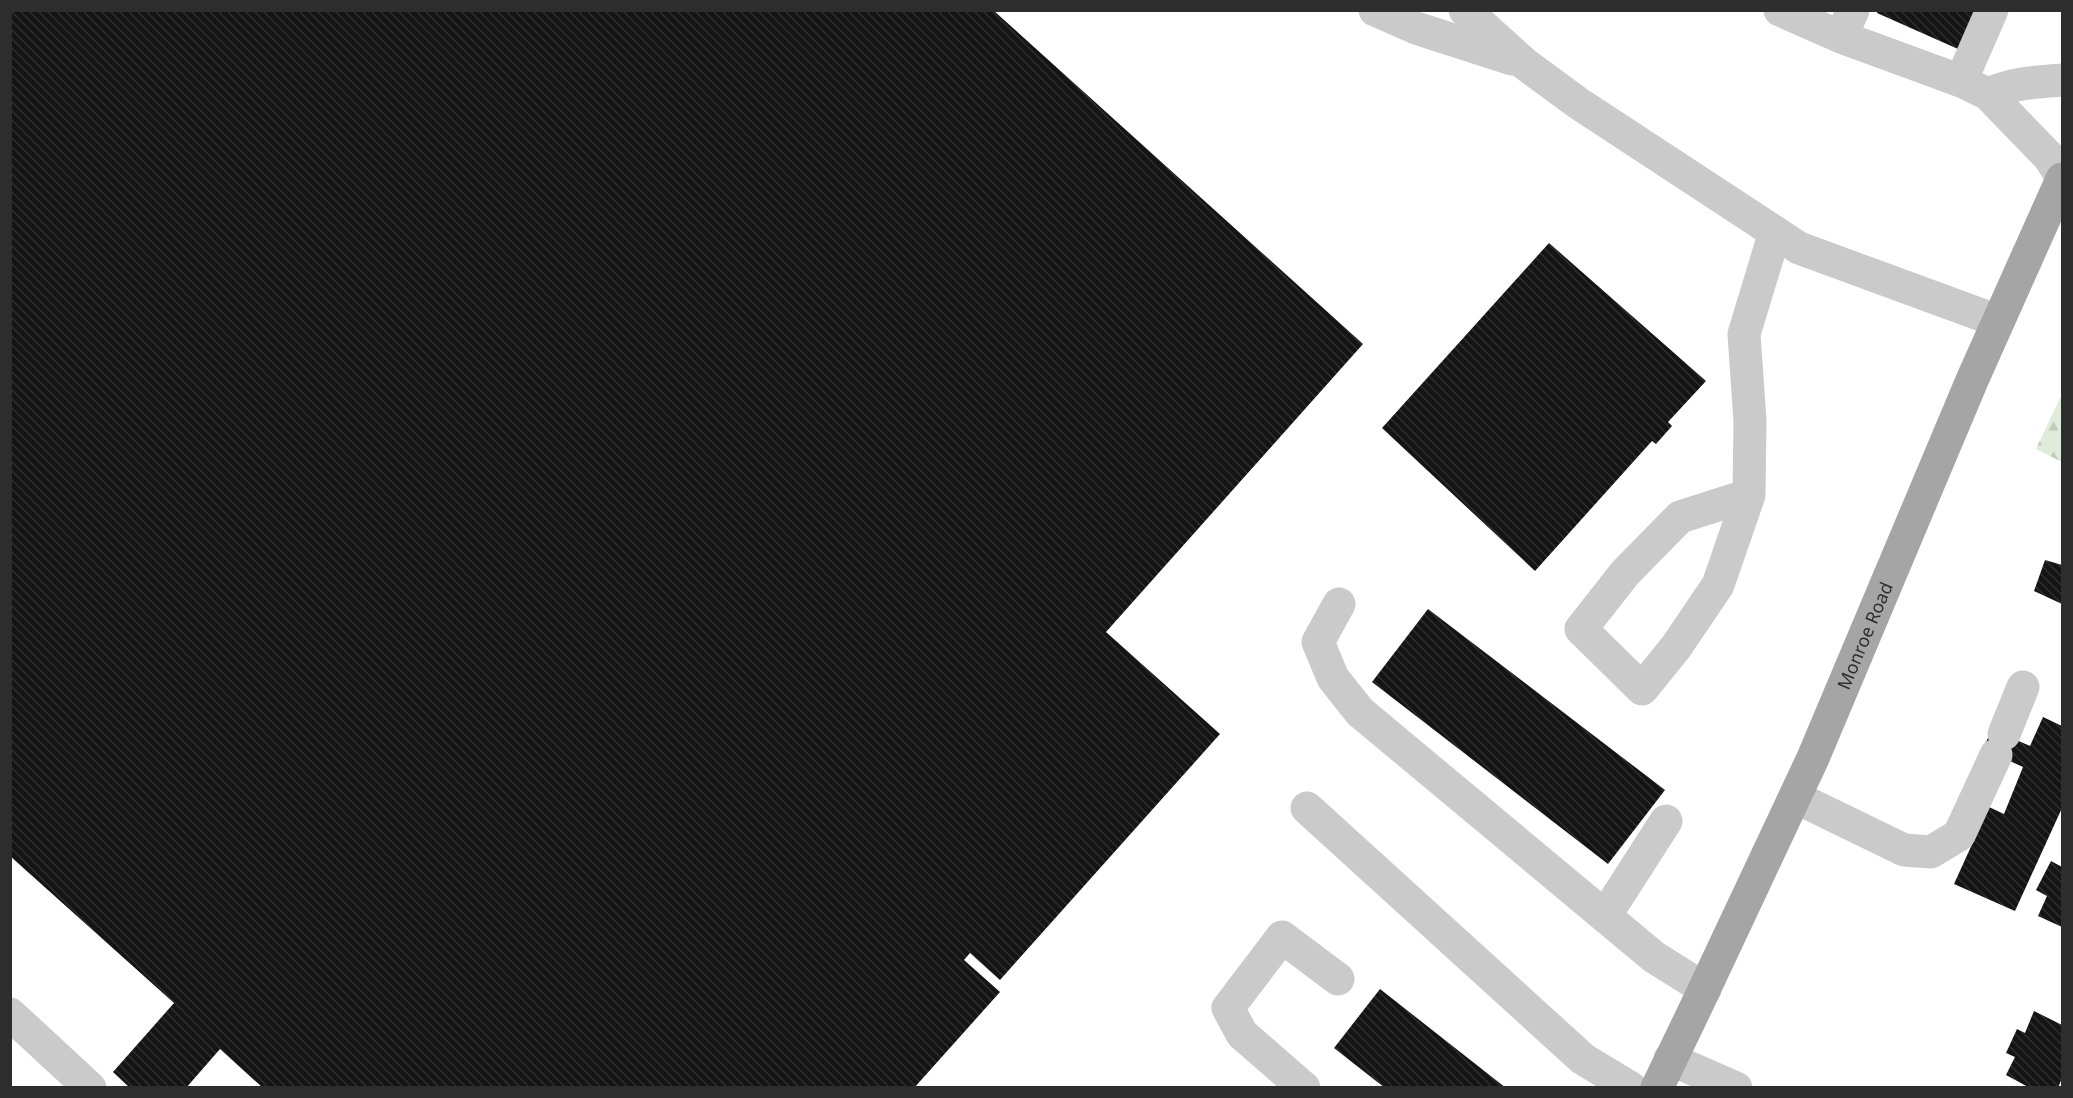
<svg xmlns="http://www.w3.org/2000/svg" width="2073" height="1098" font-family="'Noto Sans',sans-serif">
<defs>
<pattern id="forest-firs" width="22" height="20" patternUnits="userSpaceOnUse" patternTransform="scale(1.5)"><rect width="22" height="20" fill="#e1ebd9"/><path d="M5 1l3.5 6h-7zM16 11l3.5 6h-7z" fill="#c1cabb"/></pattern>
<pattern id="building-back-hatch" width="6" height="6" patternUnits="userSpaceOnUse" patternTransform="scale(1.5)"><rect width="6" height="6" fill="#141414"/><path d="M-1 5l2 2M0 0l6 6M5-1l2 2" fill="none" stroke="#2e2e2e"/></pattern>
</defs>
<rect width="100%" height="100%" fill="#fff"/>
<polygon fill="url(#forest-firs)" points="2062,394 2062,462 2036,449"/>
<g fill="url(#building-back-hatch)">
<polygon points="10,10 993,10 1363,344 1106,632 1220,734 1000,980 970,953 964,960 1000,992 914,1088 263,1088 220,1049 186,1088 130,1088 113,1072 174,1003 10,856"/>
<polygon points="1878,10 1975,10 1958,49 1877,13"/>
<polygon points="1549,243 1706,381 1668,422 1672,426 1656,444 1652,441 1535,571 1382,428"/>
<polygon points="2045,560 2062,565 2062,604 2034,591"/>
<polygon points="1428,609 1665,790 1608,864 1372,682"/>
<polygon points="2043,717 2062,726 2062,808 2015,911 1954,884 1989,807 2004,814 2023,767 1983,749 1992,729 2030,746"/>
<polygon points="2051,861 2062,867 2062,927 2038,916 2047,896 2036,890"/>
<polygon points="1380,989 1506,1088 1385,1088 1334,1048"/>
<polygon points="2034,1011 2062,1025 2062,1078 2058,1088 2030,1088 2006,1075 2015,1057 2006,1053 2017,1029 2025,1033"/>
</g>
<g fill="none" stroke-linecap="round" stroke-linejoin="round">
<g stroke="#cacaca" stroke-width="33">
<polyline points="1375,10 1416,28 1512,59"/>
<polyline points="1465,10 1525,64 1578,103 1799,248 1998,321"/>
<polyline points="1780,10 1841,37"/>
<polyline points="1853,10 1841,37 1961,81 1988,94 2049,157 2062,177"/>
<polyline points="1961,81 1992,10"/>
<path d="M 1988,94 C 2013,83 2036,82 2062,80"/>
<polyline points="1749,495 1680,517 1625,573 1581,629 1642,689 1676,647 1718,585 1749,495 1750,421 1744,334 1775,232"/>
<polyline points="1339,604 1318,642 1333,678 1360,712 1654,957 1705,989"/>
<polyline points="2004,734 2023,687"/>
<polyline points="1795,797 1904,850 1931,852 1959,835 1996,755"/>
<polyline points="1307,808 1583,1059 1631,1088"/>
<polyline points="1605,916 1666,821"/>
<polyline points="10,1014 90,1088"/>
<polyline points="1670,1059 1736,1088"/>
<polyline points="1304,1088 1242,1034 1228,1008 1282,937 1338,979"/>
</g>
<path stroke="#a5a5a5" stroke-width="33" id="s1" d="M 1657,1088 L 1696,1007 L 1813,758 L 1973,378 L 2062,179"/>
</g>
<g text-anchor="middle" dominant-baseline="central" stroke-width="6" stroke-linejoin="round" paint-order="stroke">
<g font-size="18" fill="#2d2d2d" stroke="#fff">
<text stroke="none"><textPath href="#s1" startOffset="498">Monroe Road</textPath></text>
</g>
</g>
<rect width="2073" height="1098" fill="none" stroke="#2d2d2d" stroke-width="24"/>
</svg>
